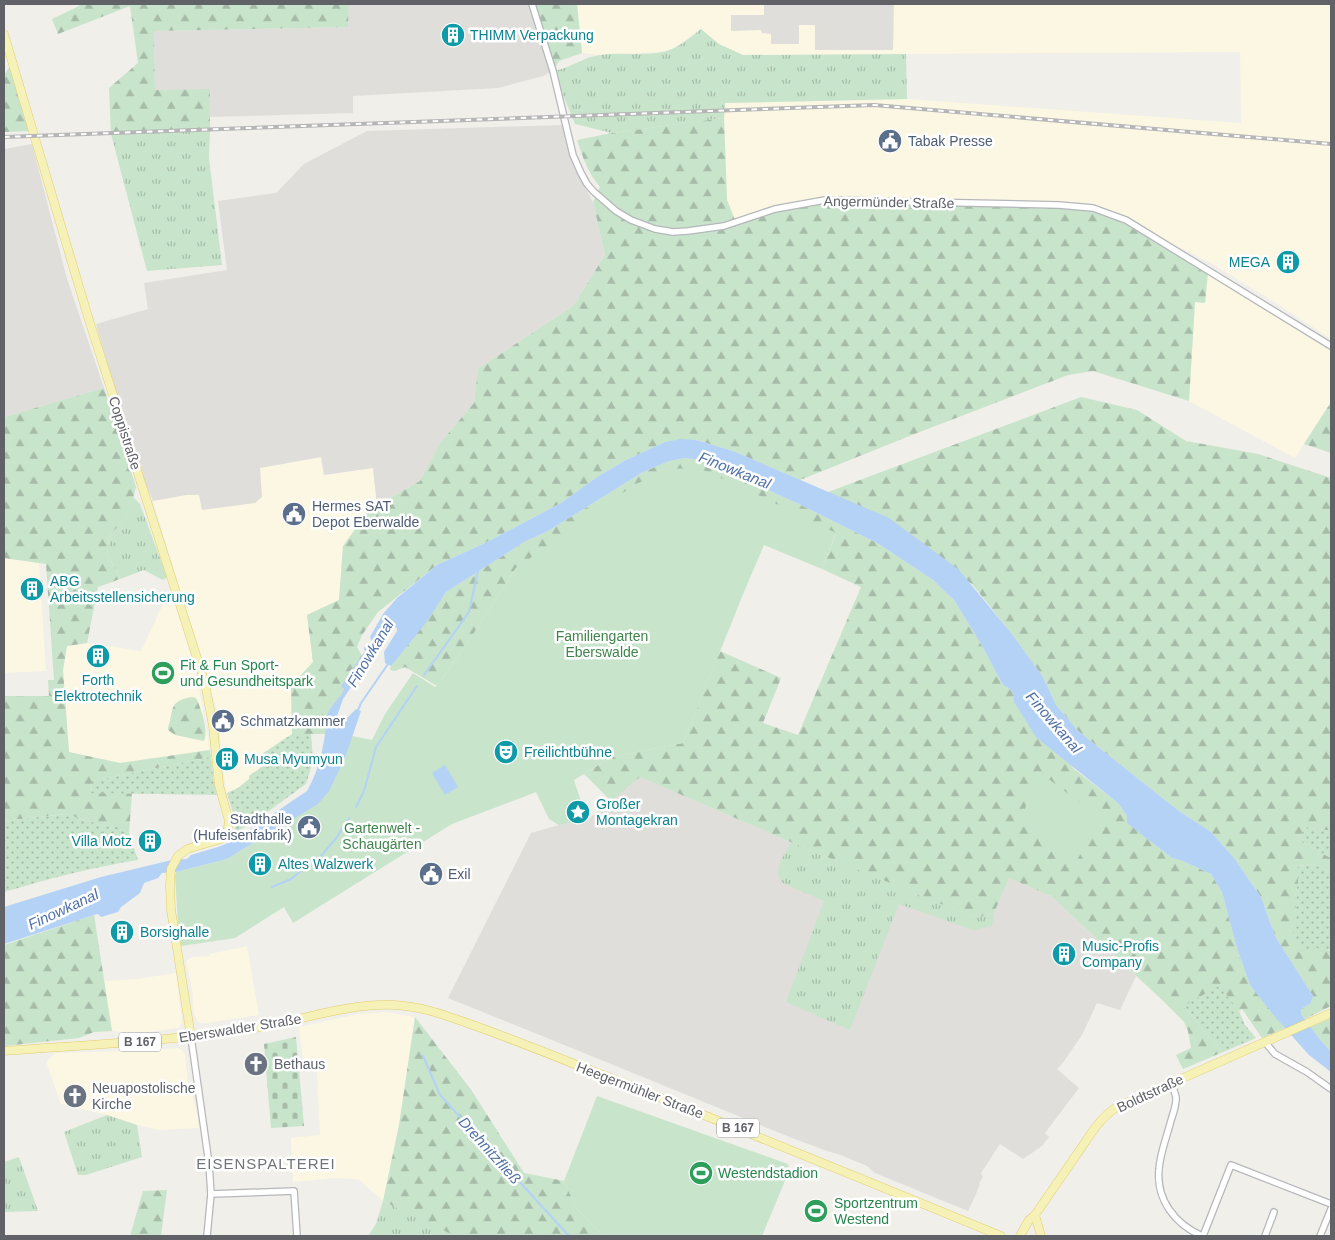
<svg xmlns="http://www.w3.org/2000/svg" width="1335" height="1240" font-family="Arial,sans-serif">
<defs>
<pattern id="grass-tufts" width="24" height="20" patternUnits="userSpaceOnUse" patternTransform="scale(1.25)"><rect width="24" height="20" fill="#c8e4cb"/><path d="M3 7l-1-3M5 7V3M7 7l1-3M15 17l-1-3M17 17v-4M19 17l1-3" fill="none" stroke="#a6bca9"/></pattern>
<pattern id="forest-firs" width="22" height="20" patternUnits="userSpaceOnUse" patternTransform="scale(1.25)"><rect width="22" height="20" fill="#c8e4cb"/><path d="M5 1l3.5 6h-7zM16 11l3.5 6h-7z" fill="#a6bca9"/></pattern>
<pattern id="cemetery-stones" width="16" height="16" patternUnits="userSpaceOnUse" patternTransform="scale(1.25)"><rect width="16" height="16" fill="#c8e4cb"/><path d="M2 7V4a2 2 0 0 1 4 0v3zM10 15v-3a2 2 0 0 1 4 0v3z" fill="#a6bca9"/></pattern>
<pattern id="garden-dots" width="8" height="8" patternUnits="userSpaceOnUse" patternTransform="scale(1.25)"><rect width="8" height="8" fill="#c8e4cb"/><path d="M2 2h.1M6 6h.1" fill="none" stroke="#a6bca9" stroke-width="1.8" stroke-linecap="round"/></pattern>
</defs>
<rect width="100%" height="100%" fill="#f0efe9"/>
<g fill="#fbf7e3">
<polygon points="577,4 1331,4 1331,339 1279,305 1211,263 1141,229 735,220 727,200 724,118 725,103 907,99 1241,123 1240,52 743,55 719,44 701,29 683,42 672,49 660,52 599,55 582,53"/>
<polygon points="1208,272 1331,350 1331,402 1295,458 1189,401 1195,302 1205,303"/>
<polygon points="321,457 324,475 373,468 377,505 369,510 343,546 339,600 307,615 313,662 291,686 292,734 262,754 263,766 249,776 250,779 238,788 226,793 217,712 202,657 180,590 153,501 186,495 200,495 202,510 262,497 260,468"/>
<polygon points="4,558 39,563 46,671 4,673"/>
<polygon points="173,596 197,677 210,750 120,763 69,752 63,670 67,646 87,643 141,651 163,604"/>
<polygon points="247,946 259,1015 207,1023 199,1023 194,1015 192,989 186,962 187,960 193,957 209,956 210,954"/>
<polygon points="176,973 182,1021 181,1025 178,1028 136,1034 112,1031 104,981 137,979"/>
<polygon points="387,1012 415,1017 399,1125 383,1201 358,1179 334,1178 293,1182 291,1138 320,1135 317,1071 304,1070 299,1027 358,1014"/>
<polygon points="178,1048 182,1050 185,1054 188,1082 191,1088 198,1118 199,1128 159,1130 137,1125 107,1115 61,1104 46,1062 55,1053 130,1051"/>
</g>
<g fill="#dfdeda">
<polygon points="349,4 532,4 553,71 543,76 498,88 353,96 353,113 210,117 209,90 155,91 154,31 348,27"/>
<polygon points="764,4 894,4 893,50 815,50 815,25 799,25 799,44 771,44 771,34 762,33 761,30 731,31 731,15 764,15"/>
<polygon points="562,125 572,160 579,176 593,202 605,255 573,306 478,369 474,403 440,443 420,481 377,505 373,468 324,475 321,457 260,468 262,497 255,503 202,510 199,495 186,495 153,501 145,482 113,385 96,324 148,309 144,283 227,270 218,201 276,193 304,164 367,131"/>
<polygon points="32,144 67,279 104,388 4,417 4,149"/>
<polygon points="640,777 786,840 975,918 994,913 1009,877 1051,896 1136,976 1120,1010 1097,1003 1082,1035 1062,1064 1057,1069 1079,1088 1045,1133 1049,1137 1042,1146 1023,1159 1000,1144 981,1173 983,1177 979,1183 980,1184 976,1194 968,1211 875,1173 867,1166 841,1155 827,1151 792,1138 557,1042 448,998 531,833 559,825 587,820"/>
</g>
<g fill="url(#grass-tufts)">
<path d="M 701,29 L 719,44 L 743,55 L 906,54 L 907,99 L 725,103 L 724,118 L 612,133 L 575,124 L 553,71 C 569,69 583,57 600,55 C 623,51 650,58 672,49 C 683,44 692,36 701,29 Z"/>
<polygon points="210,130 209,158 222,265 147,271 111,134"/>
<polygon points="133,497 140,504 167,577 163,580 144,570 120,579 107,553 111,534 129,515"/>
<path d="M 791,842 L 975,918 L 994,913 L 992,926 L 973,930 L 899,904 L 850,1030 L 786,1002 L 824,901 L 783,883 C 771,872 785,854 791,842 Z"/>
<polygon points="107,1115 137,1125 142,1157 86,1175 78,1175 64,1132"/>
<polygon points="19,1157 38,1211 4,1212 4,1162"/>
<polygon points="383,1201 454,1235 453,1236 368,1236 376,1224"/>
</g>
<g fill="url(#forest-firs)">
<polygon points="80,4 349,4 348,27 154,31 155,90 210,89 210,130 111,134 109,88 138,63 130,6 58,34 52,19 79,6"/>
<polygon points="532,4 577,4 582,53 559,61 553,71"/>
<polygon points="12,63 32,131 4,132 4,75"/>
<path d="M 724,118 L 727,200 L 735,220 L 825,200 L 1059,205 L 1110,213 L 1208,272 L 1205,303 L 1195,302 L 1189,401 L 1093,371 L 1068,375 L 912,435 L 800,480 L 733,451 L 696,440 L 665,442 L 624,461 L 597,477 L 561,503 L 485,543 L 437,565 L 378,612 L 362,635 L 357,647 L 362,656 L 342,686 L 344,689 C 341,698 332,704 328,713 C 325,719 326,727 326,734 L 292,734 L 291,686 L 313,662 L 307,615 L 339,600 L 343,546 L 369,510 L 420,481 L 440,443 L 474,403 L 478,369 L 573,306 L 605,255 L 593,202 L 600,187 C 588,173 583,158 577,140 L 612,133 Z"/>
<polygon points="104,388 136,487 129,515 111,534 107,553 120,579 98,587 87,643 67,646 63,670 69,752 120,763 210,750 211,757 92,781 91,793 132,793 129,833 65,814 4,821 4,696 49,696 48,680 54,680 46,564 4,558 4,417"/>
<polygon points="1081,397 1137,410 1186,441 1258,454 1331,478 1331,831 1305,827 1298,840 1331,858 1331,872 1313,864 1298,866 1298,885 1295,893 1298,902 1295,909 1318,948 1331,950 1331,1006 1305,1019 1301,1014 1301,1009 1311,1003 1313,996 1275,936 1261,897 1234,858 1211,832 1179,811 1078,731 1056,705 1043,677 1012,634 972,584 828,492"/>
<polygon points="1331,402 1331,453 1304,444"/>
<polygon points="685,458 702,460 801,505 877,543 933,580 954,600 981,644 1003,685 1010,689 1014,695 1013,700 1074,769 1119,804 1127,816 1128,823 1172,858 1183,861 1211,874 1222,892 1237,948 1250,985 1285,1028 1262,1038 1242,1009 1239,1011 1219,987 1184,1007 1223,1052 1183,1069 1176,1055 1191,1048 1188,1031 1184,1022 1161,999 1051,896 1009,878 994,913 975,918 786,840 640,777 611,801 584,774 611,757 683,743 720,651 781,678 763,723 798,735 861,587 822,569 836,534 516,568 474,633 437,686 405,667 395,671 390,670 391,666 446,592 524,542 548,531 643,472 669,461"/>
<path d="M 192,697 L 196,698 C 201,708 209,731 204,741 L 175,735 L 168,730 L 168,728 C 174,710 168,701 192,697 Z"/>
<polygon points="94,915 112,1031 94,1032 79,1038 4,1046 4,945"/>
<polygon points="415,1017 472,1091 524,1173 564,1181 577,1209 597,1230 608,1236 453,1236 453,1235 383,1201 399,1125"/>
<polygon points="1331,1018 1331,1052 1318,1037 1310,1027"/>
<polygon points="167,1190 161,1236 130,1236 143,1191"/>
</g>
<polygon fill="url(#cemetery-stones)" points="296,1037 304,1126 271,1128 264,1044"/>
<g fill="#c8e4cb">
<polygon points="699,468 781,506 836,533 822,569 764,545 746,587 683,743 611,757 574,780 587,820 559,825 549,819 536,792 452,824 293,923 284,907 235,938 181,946 178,925 175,874 176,874 176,872 227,859 276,830 345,758 352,736 372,740 385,714 413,673 435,687 437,686 474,633 516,568 634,485 669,469"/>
<polygon points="1038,771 1103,820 1074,864 1021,820"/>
<polygon points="597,1096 788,1164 789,1171 762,1236 608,1236 597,1230 577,1209 564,1181"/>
</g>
<g fill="url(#garden-dots)">
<polygon points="292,734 311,734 313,761 306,784 259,818 235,833 234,816 227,793 238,788 249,779 249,776 263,766 262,754"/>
<polygon points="211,757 214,784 217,795 91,793 92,781"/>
<path d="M 65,814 L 129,833 L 138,860 C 93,867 48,879 4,892 L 4,821 Z"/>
<polygon points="1305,827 1331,831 1331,858 1298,840"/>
<path d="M 1313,864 L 1331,872 L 1331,950 L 1328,949 L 1324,952 L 1318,948 C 1307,953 1299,949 1293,939 L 1295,909 L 1298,902 L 1295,893 L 1298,885 L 1298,866 Z"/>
<polygon points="1219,986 1239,1011 1245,1025 1256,1038 1223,1052 1183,1006"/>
</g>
<g fill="#b3d2f6">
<path d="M 681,439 L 696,440 L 733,451 L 889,518 L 958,569 L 1012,634 L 1043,677 L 1056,705 L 1078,731 L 1179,811 L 1211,832 L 1234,858 L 1261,897 L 1275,936 L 1313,996 L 1311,1003 L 1301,1009 L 1301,1014 L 1318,1037 L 1331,1052 L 1331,1072 L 1309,1055 L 1276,1018 L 1250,985 L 1237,948 L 1222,892 L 1211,874 L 1183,861 L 1172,858 L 1127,823 L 1127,816 L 1119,804 L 1036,737 L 1013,700 L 1014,695 L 1010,689 L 1003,685 L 981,644 L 954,600 L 933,580 L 877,543 L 801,505 L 702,460 L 685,458 L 669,461 L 643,472 L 548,531 L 524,542 L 446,592 L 425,624 L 391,666 L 385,663 L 384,652 L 397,631 L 397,628 L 394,627 L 385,642 L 369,653 L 364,661 L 366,663 L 366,665 L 343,699 L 337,716 L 340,720 L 348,717 L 356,709 L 361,711 L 345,758 L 329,791 L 318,804 L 227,859 L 176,872 L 162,873 L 158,878 L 144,883 L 140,893 L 121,907 L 118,912 L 101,917 L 98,914 L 94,915 L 4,944 L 4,907 L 101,877 L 172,860 L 187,859 L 191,855 L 218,847 L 233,841 L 307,791 C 317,774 322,754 325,735 C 326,728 325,721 327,715 C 330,705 341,698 344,689 L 341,686 L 365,651 L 364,649 L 365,646 L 368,646 L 372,642 L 370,637 L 383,614 L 397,598 L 437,565 L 485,543 L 561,503 L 597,477 L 624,461 L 665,442 Z"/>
<polygon points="445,765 458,787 445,795 432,773"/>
</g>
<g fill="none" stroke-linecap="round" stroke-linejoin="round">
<g stroke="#b3d2f6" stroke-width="2">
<polyline points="424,675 469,612 478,570"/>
<polyline points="358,710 361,703 388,664"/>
<polyline points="356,807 364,791 376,747 417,686"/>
<polyline points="272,887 291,879 308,865 321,856 337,837 349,818"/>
<polyline points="423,1056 440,1095 569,1236"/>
</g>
<g stroke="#b5b7bb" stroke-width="8">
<g id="minor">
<polyline points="532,4 553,71 573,155 581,173 587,184 593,191 616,211 631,220 655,229 673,232 688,231 724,226 775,209 825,200 1059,205 1093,208 1126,220 1331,346"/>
<polyline points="191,1037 209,1164 211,1194 207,1236"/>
<polyline points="1265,1042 1275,1054 1307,1072 1331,1089"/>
<path d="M 1171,1083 C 1173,1087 1175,1093 1176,1097 C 1177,1105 1172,1116 1170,1124 C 1166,1139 1160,1154 1159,1169 C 1156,1200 1175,1224 1202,1236"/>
<polyline points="211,1194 294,1191 297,1236"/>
<polyline points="1203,1236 1231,1165 1331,1204"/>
<polyline points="1265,1236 1274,1212"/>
<polyline points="1320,1236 1331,1209"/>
</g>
</g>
<g stroke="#e2cd6f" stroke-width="9">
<g id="major">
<polyline points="4,34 89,320 205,683 213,726 219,785 229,821 228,828 226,835 221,839 187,849 178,856 171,869 170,886 171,910 191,1037"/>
<path d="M 4,1051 C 86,1045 168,1041 249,1029 C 297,1022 345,1003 394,1005 C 420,1006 445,1015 470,1024 C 506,1037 542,1051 577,1065 C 719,1120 860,1178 1001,1236"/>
<polyline points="1035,1215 1041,1236"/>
<path d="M 1020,1236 L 1029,1220 L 1035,1215 C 1049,1195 1063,1174 1077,1154 C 1089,1137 1099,1118 1117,1107 L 1331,1013"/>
</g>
</g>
<use href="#minor" stroke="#fff" stroke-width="5.5"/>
<use href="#major" stroke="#f6f2b7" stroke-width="8"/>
<g stroke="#b6b6b7" stroke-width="4">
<polyline id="rail" points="4,137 874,105 1331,144"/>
</g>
<use href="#rail" stroke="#fff" stroke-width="2" stroke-dasharray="5.5" stroke-linecap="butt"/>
</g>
<defs>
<g id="building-disc" transform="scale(1.25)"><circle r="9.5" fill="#0f9aa8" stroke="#fff"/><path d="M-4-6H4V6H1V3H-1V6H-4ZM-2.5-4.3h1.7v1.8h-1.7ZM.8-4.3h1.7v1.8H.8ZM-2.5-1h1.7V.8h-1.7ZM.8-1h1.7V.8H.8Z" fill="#fff"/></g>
<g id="civic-disc" transform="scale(1.25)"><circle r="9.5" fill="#5c6f8a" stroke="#fff"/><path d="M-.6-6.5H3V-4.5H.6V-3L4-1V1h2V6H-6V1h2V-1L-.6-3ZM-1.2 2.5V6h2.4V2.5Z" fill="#fff"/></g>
<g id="stadium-disc" transform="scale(1.25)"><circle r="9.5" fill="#2e9e5b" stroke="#fff"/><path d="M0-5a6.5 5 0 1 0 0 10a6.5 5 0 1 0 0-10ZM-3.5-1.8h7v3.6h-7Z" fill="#fff"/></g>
<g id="theatre-disc" transform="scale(1.25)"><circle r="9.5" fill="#0f9aa8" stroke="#fff"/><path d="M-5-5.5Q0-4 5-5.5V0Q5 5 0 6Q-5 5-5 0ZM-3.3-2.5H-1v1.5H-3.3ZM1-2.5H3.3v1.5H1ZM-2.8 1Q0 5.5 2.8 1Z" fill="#fff"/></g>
<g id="sight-disc" transform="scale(1.25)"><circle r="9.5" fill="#0f9aa8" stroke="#fff"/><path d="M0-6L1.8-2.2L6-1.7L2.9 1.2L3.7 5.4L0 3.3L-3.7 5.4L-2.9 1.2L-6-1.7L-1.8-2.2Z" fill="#fff"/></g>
<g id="church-disc" transform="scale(1.25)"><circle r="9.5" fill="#6b7280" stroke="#fff"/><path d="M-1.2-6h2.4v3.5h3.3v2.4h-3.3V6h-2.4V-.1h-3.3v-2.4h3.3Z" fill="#fff"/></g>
</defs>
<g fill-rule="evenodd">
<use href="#building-disc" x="453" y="35"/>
<use href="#civic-disc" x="890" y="141"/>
<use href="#building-disc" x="1288" y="262"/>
<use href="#civic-disc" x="294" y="514"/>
<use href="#building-disc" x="32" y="589"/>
<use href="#building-disc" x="98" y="656"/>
<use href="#stadium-disc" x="163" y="673"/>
<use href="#civic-disc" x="223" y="721"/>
<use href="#theatre-disc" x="506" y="752"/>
<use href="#building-disc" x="227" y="759"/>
<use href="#sight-disc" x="578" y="812"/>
<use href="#civic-disc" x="309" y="827"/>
<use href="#building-disc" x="150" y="841"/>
<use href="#building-disc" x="260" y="864"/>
<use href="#civic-disc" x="431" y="874"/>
<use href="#building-disc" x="122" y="932"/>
<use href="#building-disc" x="1064" y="954"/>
<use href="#church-disc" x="256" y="1064"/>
<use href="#church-disc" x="75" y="1096"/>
<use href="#stadium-disc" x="701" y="1173"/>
<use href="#stadium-disc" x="816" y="1211"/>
</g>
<g text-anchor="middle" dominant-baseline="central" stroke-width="5" stroke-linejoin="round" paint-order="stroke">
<g fill="#fff" stroke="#909195" stroke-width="1">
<rect x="119" y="1032.5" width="42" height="19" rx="4"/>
<rect x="717" y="1118.5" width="42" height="19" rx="4"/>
</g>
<g font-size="12" font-weight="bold" fill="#606267">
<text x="140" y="1042">B 167</text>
<text x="738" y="1128">B 167</text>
</g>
<g font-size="14" fill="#0d838f" stroke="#fff" text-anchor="start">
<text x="470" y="35">THIMM Verpackung</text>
<text x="1270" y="262" text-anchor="end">MEGA</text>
<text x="50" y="581">ABG<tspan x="50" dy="16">Arbeitsstellensicherung</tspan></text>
<text x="98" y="680" text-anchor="middle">Forth<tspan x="98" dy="16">Elektrotechnik</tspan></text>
<text x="524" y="752">Freilichtbühne</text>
<text x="244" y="759">Musa Myumyun</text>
<text x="596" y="804">Großer<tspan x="596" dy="16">Montagekran</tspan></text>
<text x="132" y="841" text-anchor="end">Villa Motz</text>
<text x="278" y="864">Altes Walzwerk</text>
<text x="140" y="932">Borsighalle</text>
<text x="1082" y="946">Music-Profis<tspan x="1082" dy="16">Company</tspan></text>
</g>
<g font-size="14" fill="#4e5e75" stroke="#fff" text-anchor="start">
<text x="908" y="141">Tabak Presse</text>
<text x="312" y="506">Hermes SAT<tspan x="312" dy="16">Depot Eberwalde</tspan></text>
<text x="240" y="721">Schmatzkammer</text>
<text x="292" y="819" text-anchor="end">Stadthalle<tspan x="292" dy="16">(Hufeisenfabrik)</tspan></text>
<text x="448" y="874">Exil</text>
</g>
<g font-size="14" fill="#606267" stroke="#fff">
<text transform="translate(889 202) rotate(1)">Angermünder Straße</text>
<text transform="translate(125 433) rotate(72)">Coppistraße</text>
<text transform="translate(240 1028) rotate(-9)">Eberswalder Straße</text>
<text transform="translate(640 1090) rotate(21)">Heegermühler Straße</text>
<text transform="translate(1150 1093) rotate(-25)">Boldtstraße</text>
</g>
<g font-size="14" fill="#41844b" stroke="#fff">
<text x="602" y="636">Familiengarten<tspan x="602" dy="16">Eberswalde</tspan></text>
<text x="382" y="828">Gartenwelt -<tspan x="382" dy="16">Schaugärten</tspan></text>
</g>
<g font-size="14" fill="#27864d" stroke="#fff" text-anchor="start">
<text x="180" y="665">Fit &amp; Fun Sport-<tspan x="180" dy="16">und Gesundheitspark</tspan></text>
<text x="718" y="1173">Westendstadion</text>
<text x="834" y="1203">Sportzentrum<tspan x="834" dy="16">Westend</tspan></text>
</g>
<g font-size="14" fill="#5b616d" stroke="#fff" text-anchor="start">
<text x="274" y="1064">Bethaus</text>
<text x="92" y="1088">Neuapostolische<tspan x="92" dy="16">Kirche</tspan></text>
</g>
<g font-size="15" font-style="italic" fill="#5072a6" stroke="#fff">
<text transform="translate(735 470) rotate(22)">Finowkanal</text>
<text transform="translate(370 653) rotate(-59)">Finowkanal</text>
<text transform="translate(1054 722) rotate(49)">Finowkanal</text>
<text transform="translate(63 909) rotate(-25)">Finowkanal</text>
<text transform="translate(490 1150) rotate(48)">Drehnitzfließ</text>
</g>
<g font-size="15" letter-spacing="1" fill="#717479" stroke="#fff">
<text x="266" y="1163">EISENSPALTEREI</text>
</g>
</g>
<rect width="1335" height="1240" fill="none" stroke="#606267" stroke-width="10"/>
</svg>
